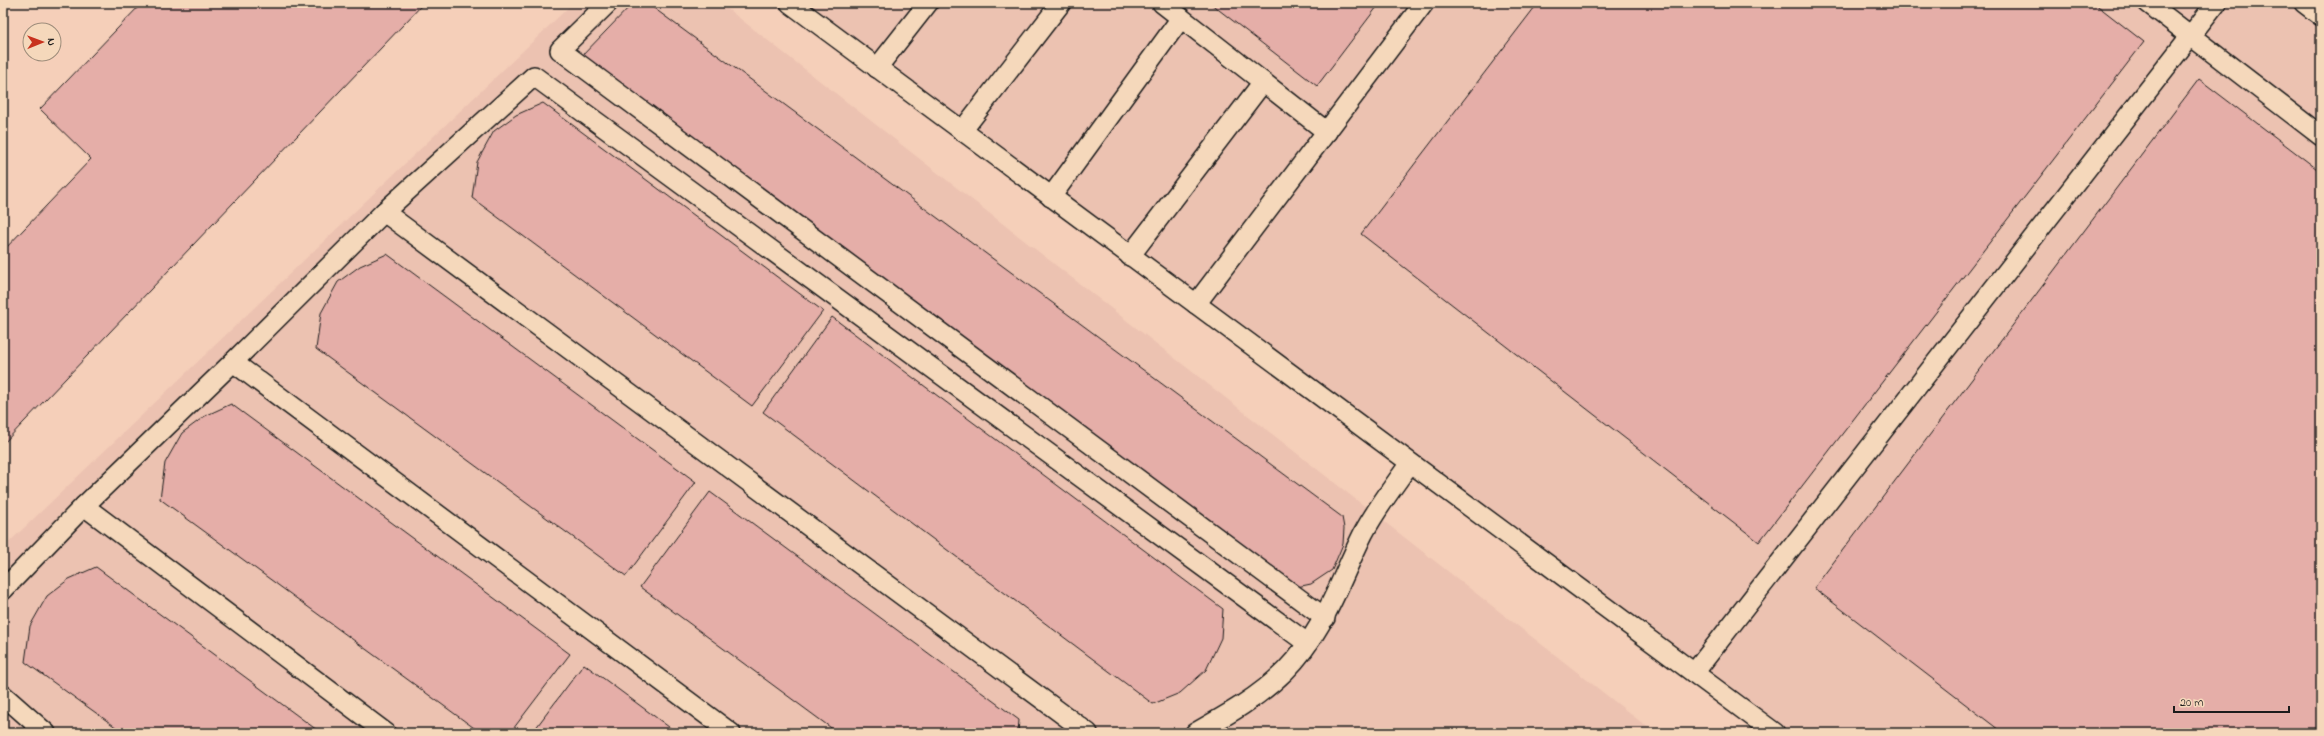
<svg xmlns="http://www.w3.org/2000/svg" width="2324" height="736" font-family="'Indie Flower',sans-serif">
<rect width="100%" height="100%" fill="#f5cfb9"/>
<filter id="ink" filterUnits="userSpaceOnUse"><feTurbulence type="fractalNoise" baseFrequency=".025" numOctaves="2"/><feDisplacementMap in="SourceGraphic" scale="8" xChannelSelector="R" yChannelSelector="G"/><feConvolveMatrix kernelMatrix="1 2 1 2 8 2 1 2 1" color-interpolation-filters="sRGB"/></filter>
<g filter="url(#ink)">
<g fill="#ecc2b1">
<polygon points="573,3 720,3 1655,733 3,733 3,548"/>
<polygon points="792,3 2321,3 2321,733 1767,733"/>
</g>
<g fill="#e5aea8" stroke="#1c1c1c">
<polygon points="142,3 424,3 3,444 3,251 91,159 40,109"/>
<polygon points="633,3 647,3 1342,517 1344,528 1343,544 1332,570 1311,584 1292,588 579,59"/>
<polygon points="1210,3 1380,3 1317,86"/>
<polygon points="1538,3 2094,3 2144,42 1759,542 1361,234"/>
<polygon points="2199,79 2321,172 2321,733 2003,733 1814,588"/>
<polygon points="543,103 823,311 752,406 472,198 477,162 494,131 516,115"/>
<polygon points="387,254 696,482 626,576 316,349 321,313 338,282 360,266"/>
<polygon points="832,317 1223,609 1221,638 1206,670 1180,693 1153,704 763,412"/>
<polygon points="231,404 570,654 510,733 481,733 160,499 165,463 182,433 205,416"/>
<polygon points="710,492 1019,720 1018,733 838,733 640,587"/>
<polygon points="96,567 321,733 124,733 25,662 30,626 47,596 69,579"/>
<polygon points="584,664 677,733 532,733"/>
</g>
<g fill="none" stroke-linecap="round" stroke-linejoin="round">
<g stroke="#1c1c1c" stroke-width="22">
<g id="service">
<polyline points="608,3 560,50 1325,618"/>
<polyline points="790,3 1775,733"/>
<polyline points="1162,3 1327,132"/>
<polyline points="2148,3 2321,136"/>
<polyline points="2304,3 2321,16"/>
<polyline points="877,68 928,3"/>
<polyline points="962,131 1061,3"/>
<polyline points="1051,197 1181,18"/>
<polyline points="384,212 1088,733"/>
<polyline points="1130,256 1263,82"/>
<polyline points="1196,304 1424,3"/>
<polyline points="233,362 731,733"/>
<polyline points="84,506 386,733"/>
<polyline points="3,590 84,506 233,362 384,212 534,76 1307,643"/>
<polyline points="1694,673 2216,3"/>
<polyline points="3,695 46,733"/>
<path d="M 1195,733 C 1227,715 1259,697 1285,671 C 1325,631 1339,582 1363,534 C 1376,509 1394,486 1410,463"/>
</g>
</g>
<use href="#service" stroke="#f5d8bb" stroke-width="19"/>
</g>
</g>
<rect width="2324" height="736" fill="none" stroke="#f5d8bb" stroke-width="16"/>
<rect x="8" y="8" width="2308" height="720" fill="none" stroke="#1c1c1c" stroke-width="1.5" filter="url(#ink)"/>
<g transform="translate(42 42) rotate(89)"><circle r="19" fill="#f5d8bb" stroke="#9e8d7b"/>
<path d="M0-3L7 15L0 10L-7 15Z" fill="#c8321e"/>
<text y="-6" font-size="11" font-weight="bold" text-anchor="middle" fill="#1c1c1c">N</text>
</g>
<path d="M2174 706v6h115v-6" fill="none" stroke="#1c1c1c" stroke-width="2"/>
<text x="2180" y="706" font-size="12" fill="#1c1c1c" stroke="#f5d8bb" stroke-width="3" paint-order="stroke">20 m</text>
</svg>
